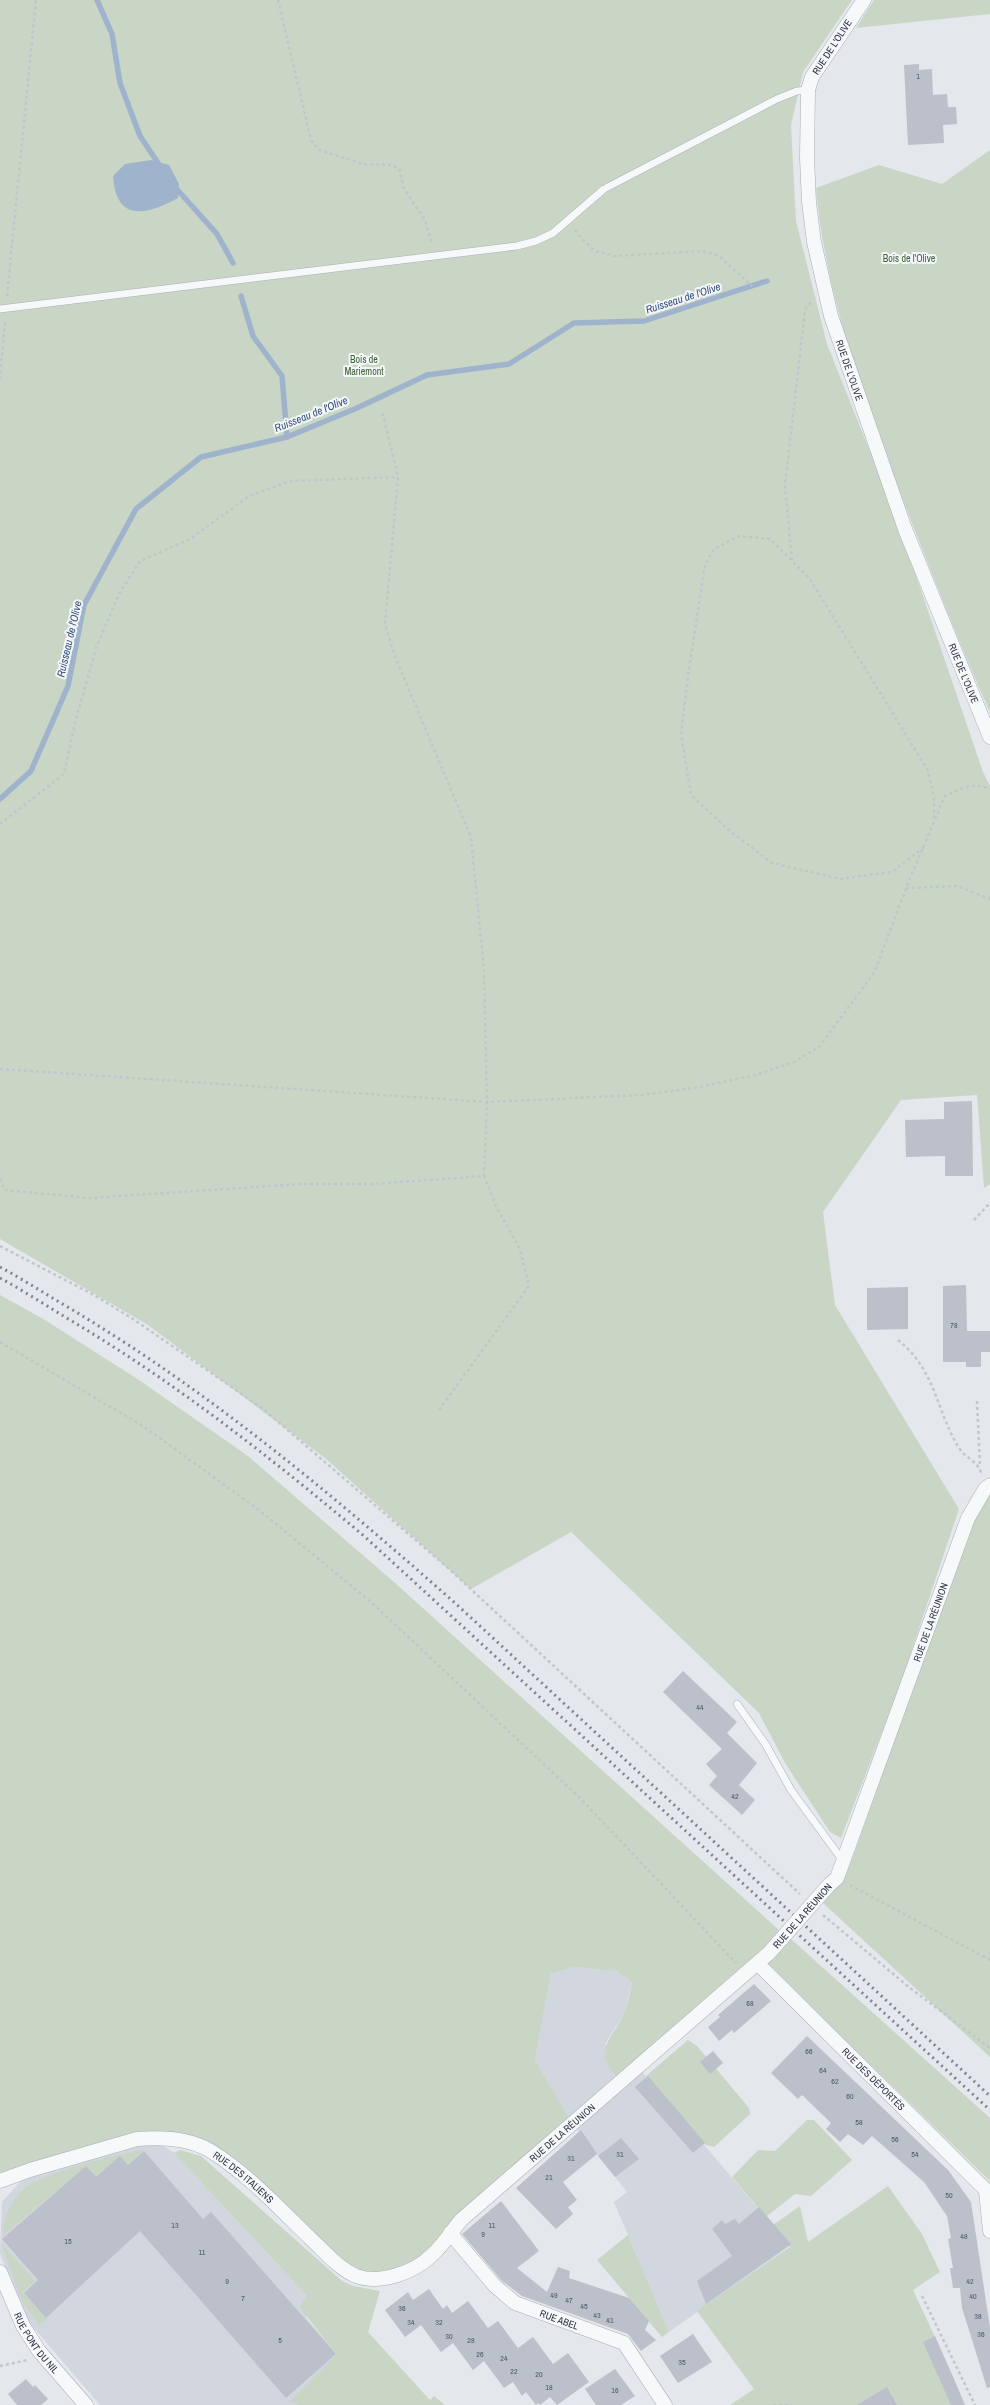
<svg xmlns="http://www.w3.org/2000/svg" width="990" height="2405" font-family="'Archivo Narrow',sans-serif">
<rect width="100%" height="100%" fill="#e4e7ec"/>
<g fill="#d2d6de">
<polygon points="574,1967 616,1971 632,1982 624,2014 605,2044 638,2067 790,2246 669,2332 614,2202 627,2192 572,2123 535,2060 551,1972"/>
<polygon points="143,2145 162,2145 174,2153 307,2296 306,2318 338,2354 295,2402 298,2405 100,2405 28,2321 19,2304 0,2253 2,2202 20,2182 35,2176"/>
</g>
<g fill="#c9d6c5">
<polygon points="0,0 852,0 803,72 791,125 796,221 827,344 896,517 983,772 990,786 990,1184 984,1188 977,1095 901,1100 823,1212 835,1305 959,1509 899,1688 841,1838 830,1832 785,1763 759,1713 571,1532 471,1589 325,1458 148,1325 0,1239"/>
<polygon points="874,0 990,0 990,14 856,28"/>
<path d="M 990,150 L 990,712 C 959,643 932,574 905,505 C 865,402 826,298 816,188 L 879,165 L 942,184 Z"/>
<path d="M 0,1295 L 45,1320 L 139,1380 L 248,1456 L 394,1582 L 780,1931 L 758,1964 L 638,2067 L 615,2075 C 592,2047 615,2037 624,2013 C 628,2003 630,1992 632,1982 L 616,1971 L 574,1967 L 551,1973 L 535,2060 L 572,2123 L 417,2266 L 357,2276 L 208,2149 L 156,2138 L 0,2181 Z"/>
<polygon points="990,1490 990,2057 823,1903 850,1865 976,1510"/>
<polygon points="791,1939 990,2118 990,2181 767,1964"/>
<polygon points="688,2040 697,2046 749,2108 750,2114 714,2147 704,2144 646,2076"/>
<polygon points="807,2120 814,2120 852,2160 811,2196 795,2194 766,2217 732,2177 758,2150 775,2151"/>
<path d="M 144,2150 L 128,2164 L 120,2156 L 96,2177 L 86,2166 L 4,2235 C 1,2219 12,2199 24,2189 C 40,2174 121,2152 144,2150 Z"/>
<polygon points="180,2150 201,2156 342,2281 353,2286 380,2291 368,2332 430,2400 434,2396 445,2405 298,2405 290,2401 337,2354 299,2307 307,2296 174,2153"/>
<polygon points="888,2186 922,2234 940,2272 913,2290 935,2337 953,2405 730,2405 754,2389 697,2311 790,2247 773,2225 800,2206 808,2242"/>
<polygon points="628,2235 669,2332 662,2337 597,2260"/>
<polygon points="1,2243 35,2281 22,2292 47,2319 39,2325 22,2301"/>
</g>
<path fill="#9fb4cc" d="M 151,160 L 169,165 L 179,184 L 178,198 C 147,215 116,223 113,176 L 125,164 Z"/>
<g fill="none" stroke-linecap="round" stroke-linejoin="round">
<g stroke="#9fb4cc" stroke-width="5.5">
<polyline points="97,0 112,34 120,83 140,136 160,166"/>
<polyline points="174,186 217,234 233,263"/>
<polyline points="241,296 253,336 282,376 287,437"/>
<polyline points="0,799 31,771 68,686 84,605 136,509 201,457 287,437 357,408 427,375 509,364 574,323 644,321 767,281"/>
</g>
</g>
<g fill="#bbc0ca">
<polygon points="919,64 919,70 932,69 933,95 947,94 948,107 956,107 957,124 943,125 944,143 908,145 904,65"/>
<polygon points="972,1101 973,1176 945,1176 945,1156 906,1157 905,1120 944,1119 944,1102"/>
<polygon points="966,1285 967,1331 990,1331 990,1352 981,1352 981,1367 966,1367 966,1362 943,1362 943,1286"/>
<polygon points="908,1287 908,1329 867,1330 867,1288"/>
<polygon points="683,1671 737,1722 727,1733 757,1763 739,1785 755,1800 742,1815 709,1785 717,1776 706,1764 722,1749 663,1692"/>
<polygon points="754,1984 771,2001 734,2033 732,2030 719,2041 708,2027 720,2017 718,2015"/>
<polygon points="807,2036 948,2170 971,2202 990,2328 990,2387 987,2388 974,2346 962,2308 960,2288 953,2288 950,2268 953,2268 948,2239 951,2238 947,2216 924,2182 872,2136 863,2145 848,2134 840,2142 826,2129 831,2123 802,2095 798,2099 771,2073"/>
<polygon points="713,2051 723,2063 710,2074 700,2062"/>
<polygon points="648,2076 705,2143 693,2153 635,2087"/>
<polygon points="581,2130 597,2154 563,2182 577,2200 568,2207 573,2214 556,2229 516,2188"/>
<polygon points="621,2138 639,2159 615,2177 598,2156"/>
<polygon points="144,2151 203,2219 211,2212 336,2354 286,2398 140,2231 46,2318 24,2293 38,2280 2,2239 86,2166 96,2177 120,2156 128,2165"/>
<polygon points="501,2201 539,2251 517,2268 547,2292 558,2267 570,2271 569,2278 629,2298 649,2321 645,2330 656,2340 641,2351 628,2334 522,2296 501,2280 462,2234"/>
<polygon points="759,2207 791,2244 706,2304 697,2281 732,2256 712,2229 722,2220 725,2224 735,2219 739,2224"/>
<polygon points="429,2289 443,2309 447,2305 452,2313 468,2301 488,2328 498,2321 518,2348 533,2337 553,2364 568,2353 589,2382 557,2405 550,2397 540,2405 538,2403 536,2405 526,2392 522,2396 513,2382 504,2388 484,2361 473,2370 453,2343 441,2352 421,2325 405,2337 385,2310 408,2292 413,2300"/>
<polygon points="693,2334 712,2362 678,2383 660,2356"/>
<polygon points="935,2336 954,2379 965,2405 951,2405 923,2342"/>
<polygon points="615,2369 635,2396 621,2405 596,2405 585,2389"/>
<polygon points="26,2379 33,2387 35,2385 48,2399 41,2405 17,2405 8,2394"/>
<polygon points="887,2387 897,2405 857,2405"/>
</g>
<g fill="none" stroke-linecap="round" stroke-linejoin="round">
<g stroke="#a9aeb7" stroke-width="8">
<g id="lane">
<polyline points="0,309 517,246 536,241 553,233 604,189 777,99 797,91 808,90"/>
<polyline points="737,1704 766,1745 791,1790 843,1861"/>
</g>
</g>
<g stroke="#a9aeb7" stroke-width="15">
<g id="street">
<path id="s1" d="M 864,0 L 812,77 L 808,90 L 807,158 L 809,202 L 814,242 L 831,316 L 905,529 L 990,737"/>
<path id="s2" d="M 829,1885 L 837,1878 L 968,1518 L 985,1489 L 990,1485"/>
<path id="s3" d="M 758,1964 L 990,2194"/>
<path id="s4" d="M 0,2181 L 30,2170 L 137,2139 C 160,2137 188,2138 209,2150 C 247,2173 279,2208 311,2239 C 325,2252 338,2268 356,2276 C 380,2285 415,2272 432,2255 C 443,2245 452,2231 461,2220 L 769,1953"/>
<polyline points="986,2191 990,2231"/>
<path id="s5" d="M 450,2233 L 495,2286 L 515,2303 L 624,2343 L 665,2405"/>
<path id="s6" d="M 0,2272 L 23,2326 L 39,2351 L 86,2405"/>
</g>
</g>
<g stroke="#c2c5cb" stroke-width="2.5" stroke-dasharray="3 3" stroke-linecap="butt">
<polyline points="278,0 311,140 319,150 363,164 390,165 399,168 404,189 425,220 432,245"/>
<polyline points="575,230 583,240 595,251 615,256 702,251 718,255 752,286"/>
<polyline points="7,296 36,0"/>
<polyline points="0,379 5,321"/>
<polyline points="792,560 785,486 805,310 811,302"/>
<polyline points="0,824 64,774 75,723 96,648 119,594 140,561 190,539 249,496 290,481 398,477"/>
<polyline points="924,847 892,872 840,879 772,863 730,831 691,795 681,734 689,669 705,565 714,549 739,536 770,539 810,579 927,769 934,797 934,821"/>
<polyline points="906,888 957,886 990,899"/>
<path d="M 0,1069 L 487,1102 L 641,1095 L 694,1088 L 756,1075 L 794,1062 L 819,1047 L 874,973 L 910,878 L 945,796 C 960,788 974,782 990,789"/>
<polyline points="0,1179 5,1190 89,1198 300,1184 372,1184 484,1176 487,1102 484,970 471,837 396,659 385,624 398,477 382,411"/>
<polyline points="974,1220 990,1203"/>
<polyline points="0,1246 94,1295 133,1319 262,1408 448,1568 800,1894"/>
<path d="M 898,1340 C 936,1370 936,1411 959,1448 C 965,1458 978,1461 981,1473"/>
<polyline points="0,1342 143,1426 259,1510 372,1603 581,1799 736,1963"/>
<polyline points="977,1401 980,1466"/>
<polyline points="439,1410 529,1286 520,1249 497,1208 484,1176"/>
<polyline points="850,1885 990,1960"/>
<polyline points="823,1915 910,1988 990,2048"/>
<polyline points="922,2296 975,2405"/>
<polyline points="0,2366 27,2360"/>
<polyline points="773,2405 792,2405"/>
</g>
<use href="#lane" stroke="#f7f8fa" stroke-width="7"/>
<use href="#street" stroke="#f7f8fa" stroke-width="14"/>
<g stroke="#7d8696" stroke-width="3" stroke-dasharray="2 4" stroke-linecap="butt">
<path d="M 0,1267 C 24,1280 47,1295 71,1309 C 210,1392 333,1495 455,1603 L 990,2096"/>
<path d="M 0,1278 C 22,1290 44,1304 65,1317 C 172,1380 269,1456 364,1536 L 990,2110"/>
</g>
<g stroke="#a9aeb7" stroke-width="15" stroke-linecap="butt">
<g id="street-bridge">
<path id="s7" d="M 769,1953 L 829,1885"/>
</g>
</g>
<use href="#street-bridge" stroke="#f7f8fa" stroke-width="14"/>
</g>
<g text-anchor="middle" dominant-baseline="central" stroke-width="4" stroke-linejoin="round" paint-order="stroke">
<g font-size="8" fill="#4f5766">
<text x="918" y="76">1</text>
<text x="954" y="1325">78</text>
<text x="700" y="1707">44</text>
<text x="735" y="1796">42</text>
<text x="750" y="2003">68</text>
<text x="809" y="2051">66</text>
<text x="823" y="2070">64</text>
<text x="835" y="2081">62</text>
<text x="850" y="2096">60</text>
<text x="859" y="2122">58</text>
<text x="895" y="2139">56</text>
<text x="620" y="2154">31</text>
<text x="915" y="2154">54</text>
<text x="571" y="2158">31</text>
<text x="549" y="2177">21</text>
<text x="949" y="2195">50</text>
<text x="175" y="2225">13</text>
<text x="492" y="2225">11</text>
<text x="483" y="2234">9</text>
<text x="964" y="2236">48</text>
<text x="68" y="2241">15</text>
<text x="202" y="2252">11</text>
<text x="227" y="2281">9</text>
<text x="970" y="2281">42</text>
<text x="554" y="2295">49</text>
<text x="973" y="2296">40</text>
<text x="243" y="2298">7</text>
<text x="569" y="2300">47</text>
<text x="584" y="2306">45</text>
<text x="402" y="2308">36</text>
<text x="597" y="2315">43</text>
<text x="978" y="2316">38</text>
<text x="610" y="2320">41</text>
<text x="411" y="2322">34</text>
<text x="439" y="2322">32</text>
<text x="981" y="2334">36</text>
<text x="449" y="2336">30</text>
<text x="280" y="2340">5</text>
<text x="471" y="2340">28</text>
<text x="480" y="2354">26</text>
<text x="504" y="2358">24</text>
<text x="682" y="2362">35</text>
<text x="514" y="2371">22</text>
<text x="539" y="2374">20</text>
<text x="549" y="2387">18</text>
<text x="615" y="2390">16</text>
</g>
<g font-size="10" fill="#2b3445" stroke="#f4f6f9">
<text transform="translate(832 47) rotate(-57)">RUE DE L'OLIVE</text>
<text stroke="none"><textPath href="#s1" startOffset="392">RUE DE L'OLIVE</textPath></text>
<text stroke="none"><textPath href="#s1" startOffset="716">RUE DE L'OLIVE</textPath></text>
<text stroke="none"><textPath href="#s2" startOffset="283">RUE DE LA RÉUNION</textPath></text>
<text stroke="none"><textPath href="#s7" startOffset="50">RUE DE LA RÉUNION</textPath></text>
<text stroke="none"><textPath href="#s3" startOffset="163">RUE DES DÉPORTÉS</textPath></text>
<text stroke="none"><textPath href="#s4" startOffset="673">RUE DE LA RÉUNION</textPath></text>
<text stroke="none"><textPath href="#s4" startOffset="261">RUE DES ITALIENS</textPath></text>
<text stroke="none"><textPath href="#s5" startOffset="143">RUE ABEL</textPath></text>
<text stroke="none"><textPath href="#s6" startOffset="80">RUE PONT DU NIL</textPath></text>
</g>
<g font-size="10" fill="#3f6138" stroke="#f4f6f9">
<text x="909" y="258">Bois de l'Olive</text>
<text x="364" y="359">Bois de<tspan x="364" dy="12">Mariemont</tspan></text>
</g>
<g font-size="11" font-style="italic" fill="#34527a" stroke="#f4f6f9">
<text transform="translate(683 298) rotate(-18)">Ruisseau de l'Olive</text>
<text transform="translate(311 414) rotate(-22)">Ruisseau de l'Olive</text>
<text transform="translate(69 639) rotate(-77)">Ruisseau de l'Olive</text>
</g>
</g>
</svg>
